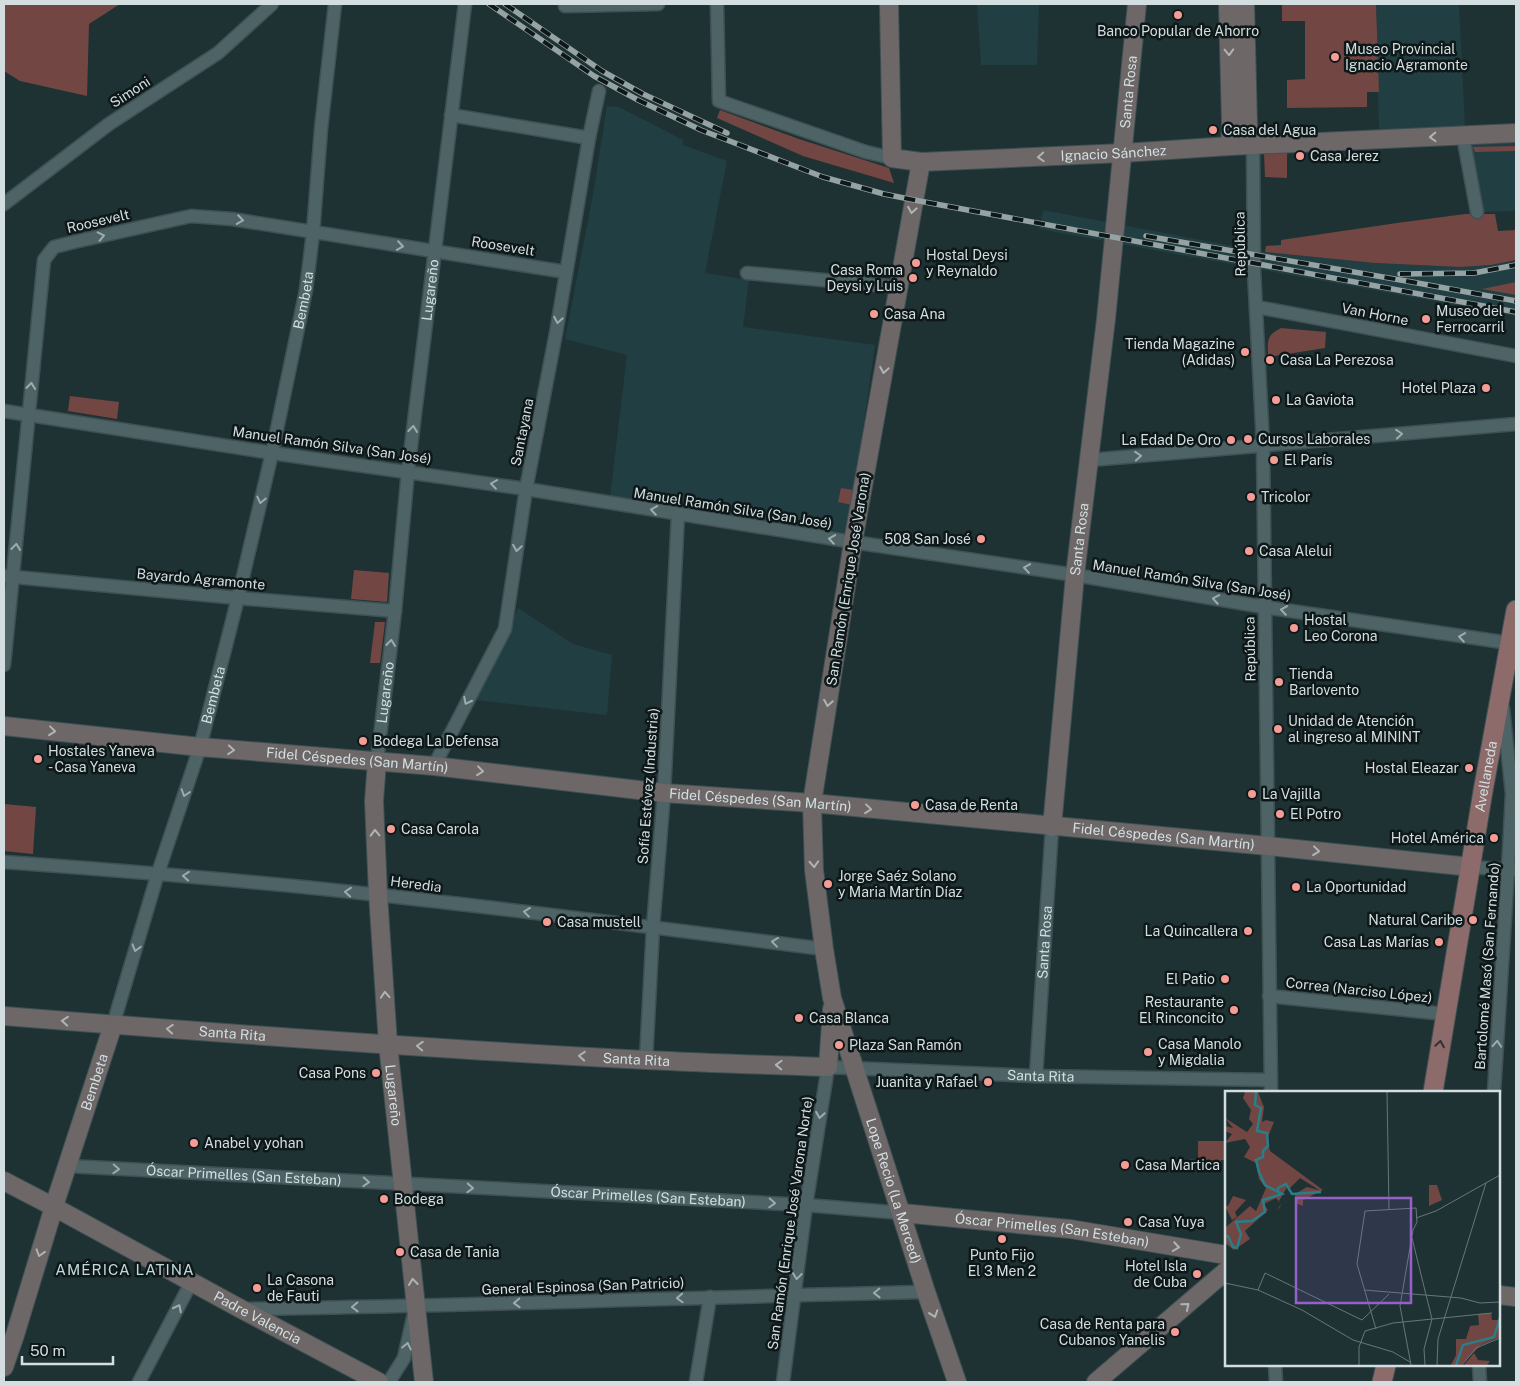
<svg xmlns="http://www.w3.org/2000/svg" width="1520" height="1386" font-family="'Public Sans',sans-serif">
<rect width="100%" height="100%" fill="#1e3234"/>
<g fill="#213e42">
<polygon points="977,4 1039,4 1037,65 981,65"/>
<polygon points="1376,4 1459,4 1465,128 1379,131"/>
<polygon points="607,106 619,107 683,140 683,145 727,161 705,273 749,280 743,327 875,345 848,533 610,497 627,355 565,339 593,195"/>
<polygon points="1516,133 1516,211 1477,212 1463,136"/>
<polygon points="1043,210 1265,252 1375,263 1460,267 1491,265 1516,260 1516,316 1039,229"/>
<polygon points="518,608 573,644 612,655 607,715 476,700"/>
</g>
<g fill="#724643">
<polygon points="4,4 120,4 89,24 87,96 20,81 4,71"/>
<polygon points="1282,4 1376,4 1379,92 1367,92 1367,107 1287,108 1287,80 1305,79 1305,21 1282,21"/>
<polygon points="720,110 799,139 889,168 894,183 803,156 717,118"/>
<polygon points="1516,146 1516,151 1475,152 1473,147"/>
<polygon points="1287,152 1287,178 1265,177 1264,153"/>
<polygon points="1465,214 1495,214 1498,231 1516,230 1516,260 1491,265 1460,267 1375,263 1265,252 1266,246 1281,245 1281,240 1397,223"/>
<polygon points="1516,282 1516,295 1482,289"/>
<path d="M 1281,328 L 1326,332 L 1325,348 L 1268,357 C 1268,342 1265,336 1281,328 Z"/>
<polygon points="70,396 119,402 117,419 68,411"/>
<polygon points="841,488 854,490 852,505 838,502"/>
<polygon points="354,570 389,573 387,602 351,599"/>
<polygon points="375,622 385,622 380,663 370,663"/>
<polygon points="4,804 36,807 33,854 4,851"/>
<polygon points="1198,1141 1226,1141 1226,1160 1221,1160 1220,1171 1190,1171 1190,1159 1198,1159"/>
</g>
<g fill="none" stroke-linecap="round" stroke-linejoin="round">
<g stroke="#3f5053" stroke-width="15">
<g id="street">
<polyline points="717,4 719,101 866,152 892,158"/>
<polyline points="565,6 658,4"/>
<polyline points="451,115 589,138"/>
<polyline points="1463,136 1477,212"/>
<polyline points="1253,145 1254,271 1263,445 1271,1092"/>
<polyline points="4,204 109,124 218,53 272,4"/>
<polyline points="747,273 899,287"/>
<polyline points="1257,307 1516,356"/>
<polyline points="4,411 272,453 526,489 853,542 1075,575 1264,607 1516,644"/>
<polyline points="1090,460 1516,424"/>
<polyline points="4,576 238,598 395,611"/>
<polyline points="4,665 44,260 54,247 74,242 191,216 232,219 566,272"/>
<path id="s1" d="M 377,761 L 395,611 L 408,471 L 465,4"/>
<polyline points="434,766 505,629 526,489 556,333 589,138 599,91"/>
<path d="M 4,862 C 129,871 254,881 379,895 C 528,911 676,930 824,949"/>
<polyline points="1471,867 1515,870"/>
<polyline points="1269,996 1445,1014"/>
<path id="s2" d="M 113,1025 L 158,873 L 200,747 L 238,598 L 272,453 L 306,290 L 313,233 L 321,129 L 335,4"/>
<polyline points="646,1060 653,927 664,793 678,514"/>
<path id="s3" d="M 1036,1076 L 1052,827"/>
<polyline points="1494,1092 1508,870 1512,794 1503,708"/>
<path id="s4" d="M 68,1166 L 806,1205 L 902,1213"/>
<path d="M 244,1309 C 471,1306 699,1297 926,1292"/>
<polyline points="1275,1365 1276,1382"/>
<polyline points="1479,1365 1480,1382"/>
<polyline points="139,1382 192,1281"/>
<polyline points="389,1382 404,1358 413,1318"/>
<polyline points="696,1382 710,1297"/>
<path id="s5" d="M 783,1382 L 806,1205 L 828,1067 L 1036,1076 L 1270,1080"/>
</g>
</g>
<g stroke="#3f5053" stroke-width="20">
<g id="secondary">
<path id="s6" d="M 889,4 L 892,158 L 921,162 L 1123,153 L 1230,146 L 1516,133"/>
<polyline points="1228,4 1231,124 1230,146"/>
<polyline points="1245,4 1248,125 1250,137 1253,145"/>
<path id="s7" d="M 921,162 L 853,542 L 812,803 L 814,870 L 824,949 L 832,998 L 926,1292 L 957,1382"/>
<path id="s8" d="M 4,726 L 200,747 L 434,766 L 664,793 L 812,803 L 1268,846 L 1471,867"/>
<path id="s9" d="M 377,761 L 374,801 L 378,894 L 388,1044 L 424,1382"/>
<path id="s10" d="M 1052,827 L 1075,575 L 1106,319 L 1137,4"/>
<path id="s11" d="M 4,1016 C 217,1033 431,1049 646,1060 C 706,1063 767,1065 828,1067 L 832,1009"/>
<path id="s12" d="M 4,1181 L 54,1207 L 241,1309 L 379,1382"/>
<path id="s13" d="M 902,1213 L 1070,1229 L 1226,1255"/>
<polyline points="1499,1295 1516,1297"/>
<path id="s14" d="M 4,1367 L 15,1335 L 56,1200 L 113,1025"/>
<polyline points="1096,1382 1226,1271"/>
</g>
</g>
<g stroke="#3f5053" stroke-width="21">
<g id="primary">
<path id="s15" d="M 1433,1092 L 1483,791 L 1516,610"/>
<polyline points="1382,1382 1386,1365"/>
</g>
</g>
<use href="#street" stroke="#4d6366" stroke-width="12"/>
<use href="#secondary" stroke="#6d6768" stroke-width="18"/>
<use href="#primary" stroke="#8d6b6a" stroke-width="19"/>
<g stroke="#95a3a5" stroke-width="5.5">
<g id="rail">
<polyline points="489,4 594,76 638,100 701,130 823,177 884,194 914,200 1516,312"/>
<polyline points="505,4 602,71 643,94 727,133"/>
<polyline points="1146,236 1412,282 1516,301"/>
<polyline points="1400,274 1474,273 1516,265"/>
</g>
</g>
<use href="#rail" stroke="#0f1819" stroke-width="4" stroke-dasharray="11" stroke-linecap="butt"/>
</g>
<defs><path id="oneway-chevron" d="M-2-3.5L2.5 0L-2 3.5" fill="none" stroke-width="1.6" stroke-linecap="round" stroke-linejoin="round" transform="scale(1.25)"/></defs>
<g stroke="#afb4b6">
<use href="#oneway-chevron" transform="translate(1229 52) rotate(88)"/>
<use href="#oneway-chevron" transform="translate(1433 137) rotate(178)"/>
<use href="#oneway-chevron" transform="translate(1041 157) rotate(177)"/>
<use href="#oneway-chevron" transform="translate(912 210) rotate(100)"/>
<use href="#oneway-chevron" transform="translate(884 370) rotate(100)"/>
<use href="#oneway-chevron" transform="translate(828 703) rotate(99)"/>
<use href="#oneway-chevron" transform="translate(52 731) rotate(6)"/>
<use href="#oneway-chevron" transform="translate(231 750) rotate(5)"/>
<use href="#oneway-chevron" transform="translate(480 771) rotate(7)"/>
<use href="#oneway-chevron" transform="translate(868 809) rotate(6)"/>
<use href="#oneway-chevron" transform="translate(375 833) rotate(-92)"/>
<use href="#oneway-chevron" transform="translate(1316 851) rotate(6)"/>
<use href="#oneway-chevron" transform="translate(814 864) rotate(87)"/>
<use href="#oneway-chevron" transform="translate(385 995) rotate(-94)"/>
<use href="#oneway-chevron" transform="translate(65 1021) rotate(-175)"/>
<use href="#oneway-chevron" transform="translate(170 1029) rotate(-176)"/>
<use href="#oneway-chevron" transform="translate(420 1046) rotate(-176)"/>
<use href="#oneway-chevron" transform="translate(582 1056) rotate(-176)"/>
<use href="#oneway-chevron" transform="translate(779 1065) rotate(-178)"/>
<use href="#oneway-chevron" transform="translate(1176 1247) rotate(9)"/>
<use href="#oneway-chevron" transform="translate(40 1253) rotate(107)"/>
<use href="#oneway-chevron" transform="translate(413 1282) rotate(-96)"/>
<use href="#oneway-chevron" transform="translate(1186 1306) rotate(-40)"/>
<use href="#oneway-chevron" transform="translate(934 1314) rotate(71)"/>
</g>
<g stroke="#9dadaf">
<use href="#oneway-chevron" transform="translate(240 220) rotate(9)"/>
<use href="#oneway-chevron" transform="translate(101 236) rotate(-13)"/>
<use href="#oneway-chevron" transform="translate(400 246) rotate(8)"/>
<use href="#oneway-chevron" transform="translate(558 320) rotate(100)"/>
<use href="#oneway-chevron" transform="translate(31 386) rotate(-84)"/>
<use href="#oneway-chevron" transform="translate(413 429) rotate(-83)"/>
<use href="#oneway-chevron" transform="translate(1399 434) rotate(-5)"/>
<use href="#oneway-chevron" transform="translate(1138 456) rotate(-5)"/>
<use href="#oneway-chevron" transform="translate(494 484) rotate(-172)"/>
<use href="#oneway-chevron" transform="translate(261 500) rotate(103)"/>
<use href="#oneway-chevron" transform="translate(654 510) rotate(-171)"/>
<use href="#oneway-chevron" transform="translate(832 539) rotate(-171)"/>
<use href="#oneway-chevron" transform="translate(16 547) rotate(-84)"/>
<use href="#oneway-chevron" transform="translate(517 548) rotate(99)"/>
<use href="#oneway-chevron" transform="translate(1027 568) rotate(-172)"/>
<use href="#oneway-chevron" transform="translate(1216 599) rotate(-170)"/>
<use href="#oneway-chevron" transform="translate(1284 610) rotate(-172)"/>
<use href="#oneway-chevron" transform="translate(1462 637) rotate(-172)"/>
<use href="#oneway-chevron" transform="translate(391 643) rotate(-83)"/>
<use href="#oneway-chevron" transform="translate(467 701) rotate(117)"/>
<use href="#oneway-chevron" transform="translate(185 793) rotate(108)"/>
<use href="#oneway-chevron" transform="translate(186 876) rotate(-175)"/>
<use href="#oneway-chevron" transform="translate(348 892) rotate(-175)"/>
<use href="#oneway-chevron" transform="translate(527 912) rotate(-173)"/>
<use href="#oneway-chevron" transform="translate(775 942) rotate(-173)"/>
<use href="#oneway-chevron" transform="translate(136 948) rotate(106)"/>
<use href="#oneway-chevron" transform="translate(1497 1044) rotate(-86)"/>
<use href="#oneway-chevron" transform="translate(820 1115) rotate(99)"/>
<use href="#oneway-chevron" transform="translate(116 1169) rotate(3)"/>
<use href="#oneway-chevron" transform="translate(366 1182) rotate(3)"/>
<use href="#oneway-chevron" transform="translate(470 1188) rotate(3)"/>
<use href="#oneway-chevron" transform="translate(772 1203) rotate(3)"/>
<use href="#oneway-chevron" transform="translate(797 1276) rotate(97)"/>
<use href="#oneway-chevron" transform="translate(877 1293) rotate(179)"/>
<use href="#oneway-chevron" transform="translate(680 1298) rotate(178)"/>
<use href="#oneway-chevron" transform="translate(517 1303) rotate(178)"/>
<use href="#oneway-chevron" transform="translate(355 1307) rotate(179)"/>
<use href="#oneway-chevron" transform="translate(178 1308) rotate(-63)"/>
<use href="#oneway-chevron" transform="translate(407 1346) rotate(-78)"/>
</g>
<use stroke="#353131" href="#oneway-chevron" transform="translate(1440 1044) rotate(-81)"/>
<g fill="#f59c96" stroke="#0f1819" stroke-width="2">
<circle cx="1178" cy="15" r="5"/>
<circle cx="1335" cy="57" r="5"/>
<circle cx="1213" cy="130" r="5"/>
<circle cx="1300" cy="156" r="5"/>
<circle cx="916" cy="263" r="5"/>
<circle cx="913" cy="278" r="5"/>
<circle cx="874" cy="314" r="5"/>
<circle cx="1426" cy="319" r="5"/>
<circle cx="1245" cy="352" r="5"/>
<circle cx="1270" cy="360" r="5"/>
<circle cx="1486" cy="388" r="5"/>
<circle cx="1276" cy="400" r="5"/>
<circle cx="1248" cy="439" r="5"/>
<circle cx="1231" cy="440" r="5"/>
<circle cx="1274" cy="460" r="5"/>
<circle cx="1251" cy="497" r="5"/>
<circle cx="981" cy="539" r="5"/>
<circle cx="1249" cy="551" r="5"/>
<circle cx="1294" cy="628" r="5"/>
<circle cx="1279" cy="682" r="5"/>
<circle cx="1278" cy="729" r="5"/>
<circle cx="363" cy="741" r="5"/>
<circle cx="38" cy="759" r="5"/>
<circle cx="1469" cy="768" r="5"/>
<circle cx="1252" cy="794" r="5"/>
<circle cx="915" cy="805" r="5"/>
<circle cx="1280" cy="814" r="5"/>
<circle cx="391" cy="829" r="5"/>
<circle cx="1494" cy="838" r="5"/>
<circle cx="828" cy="884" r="5"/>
<circle cx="1296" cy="887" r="5"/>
<circle cx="1473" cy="920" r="5"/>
<circle cx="547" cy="922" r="5"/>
<circle cx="1248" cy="931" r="5"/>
<circle cx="1439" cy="942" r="5"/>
<circle cx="1225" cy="979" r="5"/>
<circle cx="1234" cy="1010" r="5"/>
<circle cx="799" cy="1018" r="5"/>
<circle cx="839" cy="1045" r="5"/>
<circle cx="1148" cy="1052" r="5"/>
<circle cx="376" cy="1073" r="5"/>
<circle cx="988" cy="1082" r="5"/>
<circle cx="194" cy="1143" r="5"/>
<circle cx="1125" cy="1165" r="5"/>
<circle cx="384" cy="1199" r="5"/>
<circle cx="1128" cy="1222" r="5"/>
<circle cx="1002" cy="1239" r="5"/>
<circle cx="400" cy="1252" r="5"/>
<circle cx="1197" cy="1274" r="5"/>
<circle cx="257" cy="1288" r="5"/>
<circle cx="1175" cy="1332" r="5"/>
</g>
<g text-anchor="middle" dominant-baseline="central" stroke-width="5" stroke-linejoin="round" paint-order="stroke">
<g font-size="14" fill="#d2dee0" stroke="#0f1819" text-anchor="start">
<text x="1178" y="31" text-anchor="middle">Banco Popular de Ahorro</text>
<text x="1345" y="49">Museo Provincial<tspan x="1345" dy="16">Ignacio Agramonte</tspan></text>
<text x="1223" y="130">Casa del Agua</text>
<text x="1310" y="156">Casa Jerez</text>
<text x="926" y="255">Hostal Deysi<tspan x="926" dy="16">y Reynaldo</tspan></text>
<text x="903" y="270" text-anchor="end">Casa Roma<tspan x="903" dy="16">Deysi y Luis</tspan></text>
<text x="1436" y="311">Museo del<tspan x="1436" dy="16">Ferrocarril</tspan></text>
<text x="884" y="314">Casa Ana</text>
<text x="1235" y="344" text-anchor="end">Tienda Magazine<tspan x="1235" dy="16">(Adidas)</tspan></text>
<text x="1280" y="360">Casa La Perezosa</text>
<text x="1476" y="388" text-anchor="end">Hotel Plaza</text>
<text x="1286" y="400">La Gaviota</text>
<text x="1258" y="439">Cursos Laborales</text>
<text x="1221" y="440" text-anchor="end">La Edad De Oro</text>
<text x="1284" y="460">El París</text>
<text x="1261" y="497">Tricolor</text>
<text x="971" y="539" text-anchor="end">508 San José</text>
<text x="1259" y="551">Casa Alelui</text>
<text x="1304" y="620">Hostal<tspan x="1304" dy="16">Leo Corona</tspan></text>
<text x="1289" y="674">Tienda<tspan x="1289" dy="16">Barlovento</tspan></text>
<text x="1288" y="721">Unidad de Atención<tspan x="1288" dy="16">al ingreso al MININT</tspan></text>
<text x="373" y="741">Bodega La Defensa</text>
<text x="48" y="751">Hostales Yaneva<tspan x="48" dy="16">- Casa Yaneva</tspan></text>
<text x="1459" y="768" text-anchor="end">Hostal Eleazar</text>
<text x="1262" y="794">La Vajilla</text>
<text x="925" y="805">Casa de Renta</text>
<text x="1290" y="814">El Potro</text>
<text x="401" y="829">Casa Carola</text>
<text x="1484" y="838" text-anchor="end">Hotel América</text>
<text x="838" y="876">Jorge Saéz Solano<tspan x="838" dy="16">y Maria Martín Díaz</tspan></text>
<text x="1306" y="887">La Oportunidad</text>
<text x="1463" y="920" text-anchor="end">Natural Caribe</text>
<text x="557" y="922">Casa mustell</text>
<text x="1238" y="931" text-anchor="end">La Quincallera</text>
<text x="1429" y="942" text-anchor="end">Casa Las Marías</text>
<text x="1215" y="979" text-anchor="end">El Patio</text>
<text x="1224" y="1002" text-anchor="end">Restaurante<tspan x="1224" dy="16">El Rinconcito</tspan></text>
<text x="809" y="1018">Casa Blanca</text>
<text x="1158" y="1044">Casa Manolo<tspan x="1158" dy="16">y Migdalia</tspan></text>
<text x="849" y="1045">Plaza San Ramón</text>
<text x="366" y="1073" text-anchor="end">Casa Pons</text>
<text x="978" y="1082" text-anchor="end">Juanita y Rafael</text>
<text x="204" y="1143">Anabel y yohan</text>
<text x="1135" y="1165">Casa Martica</text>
<text x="394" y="1199">Bodega</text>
<text x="1138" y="1222">Casa Yuya</text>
<text x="410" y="1252">Casa de Tania</text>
<text x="1002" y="1255" text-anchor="middle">Punto Fijo<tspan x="1002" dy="16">El 3 Men 2</tspan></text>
<text x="1187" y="1266" text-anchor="end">Hotel Isla<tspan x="1187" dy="16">de Cuba</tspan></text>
<text x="267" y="1280">La Casona<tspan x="267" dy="16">de Fauti</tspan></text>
<text x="1165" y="1324" text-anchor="end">Casa de Renta para<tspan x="1165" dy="16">Cubanos Yanelis</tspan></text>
</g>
<g font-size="14" fill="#d2dee0" stroke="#0f1819">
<text transform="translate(130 92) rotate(-33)">Simoni</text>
<text stroke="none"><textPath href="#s10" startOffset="739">Santa Rosa</textPath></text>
<text stroke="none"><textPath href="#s6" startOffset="376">Ignacio Sánchez</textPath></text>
<text transform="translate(98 221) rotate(-13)">Roosevelt</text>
<text transform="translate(1240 244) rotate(-91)">República</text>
<text transform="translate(503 246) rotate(9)">Roosevelt</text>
<text stroke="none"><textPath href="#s1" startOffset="474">Lugareño</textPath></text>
<text stroke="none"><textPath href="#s2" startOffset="750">Bembeta</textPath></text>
<text transform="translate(1375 314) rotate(11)">Van Horne</text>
<text transform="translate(522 432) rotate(-79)">Santayana</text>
<text transform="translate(332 445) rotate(8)">Manuel Ramón Silva (San José)</text>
<text transform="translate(733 508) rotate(9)">Manuel Ramón Silva (San José)</text>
<text stroke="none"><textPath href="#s10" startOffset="289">Santa Rosa</textPath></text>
<text transform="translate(201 579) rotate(5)">Bayardo Agramonte</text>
<text transform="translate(848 579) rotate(-81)">San Ramón (Enrique José Varona)</text>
<text transform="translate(1192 580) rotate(9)">Manuel Ramón Silva (San José)</text>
<text transform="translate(1250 649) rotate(-91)">República</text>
<text stroke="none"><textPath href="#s1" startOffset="69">Lugareño</textPath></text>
<text stroke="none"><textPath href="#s2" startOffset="345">Bembeta</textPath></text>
<text stroke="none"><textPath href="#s8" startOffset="355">Fidel Céspedes (San Martín)</textPath></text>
<text stroke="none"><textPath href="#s15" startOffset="320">Avellaneda</textPath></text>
<text transform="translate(648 786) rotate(-86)">Sofía Estévez (Industria)</text>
<text stroke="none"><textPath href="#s8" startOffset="760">Fidel Céspedes (San Martín)</textPath></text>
<text stroke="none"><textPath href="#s8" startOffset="1165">Fidel Céspedes (San Martín)</textPath></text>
<text transform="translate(416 884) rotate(7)">Heredia</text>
<text stroke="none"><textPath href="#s3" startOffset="134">Santa Rosa</textPath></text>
<text transform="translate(1487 966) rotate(-86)">Bartolomé Masó (San Fernando)</text>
<text transform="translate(1359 990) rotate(6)">Correa (Narciso López)</text>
<text stroke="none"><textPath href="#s11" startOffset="229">Santa Rita</textPath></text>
<text stroke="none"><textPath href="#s11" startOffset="634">Santa Rita</textPath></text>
<text stroke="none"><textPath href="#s5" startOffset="531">Santa Rita</textPath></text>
<text stroke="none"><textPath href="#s14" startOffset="299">Bembeta</textPath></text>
<text stroke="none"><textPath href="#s9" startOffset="335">Lugareño</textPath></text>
<text stroke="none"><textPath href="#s4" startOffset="176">Óscar Primelles (San Esteban)</textPath></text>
<text stroke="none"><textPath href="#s7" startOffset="1049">Lope Recio (La Merced)</textPath></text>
<text stroke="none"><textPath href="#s4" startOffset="581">Óscar Primelles (San Esteban)</textPath></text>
<text transform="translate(790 1223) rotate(-82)">San Ramón (Enrique José Varona Norte)</text>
<text stroke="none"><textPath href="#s13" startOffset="151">Óscar Primelles (San Esteban)</textPath></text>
<text transform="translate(583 1286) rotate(-2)">General Espinosa (San Patricio)</text>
<text stroke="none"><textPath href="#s12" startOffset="288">Padre Valencia</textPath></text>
</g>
<g font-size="15" letter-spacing="1" fill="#c0d9dc" stroke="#0f1819">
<text x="125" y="1269">AMÉRICA LATINA</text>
</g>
</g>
<g transform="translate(1225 1091)">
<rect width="275" height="275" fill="#1e3234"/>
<path d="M 20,1 L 33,1 L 39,16 L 37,31 L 41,29 L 49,31 L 42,48 L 45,60 L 98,99 L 78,109 L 78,115 L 70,112 L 70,103 L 82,96 L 94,99 L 75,87 L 65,97 L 62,96 L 54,110 L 56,113 L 55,116 L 52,119 L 56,113 L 51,107 L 39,113 L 43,119 L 20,140 L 25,148 L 9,159 L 0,152 L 0,137 L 25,115 L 31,120 L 41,97 L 34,88 L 31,72 L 19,66 L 25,56 L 20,48 L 0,52 L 7,43 L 0,40 L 0,35 L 8,37 L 0,27 L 22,41 L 28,33 L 24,28 L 26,19 L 18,7 ZM 204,94 L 212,94 L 217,109 L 204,115 ZM 8,105 L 21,109 L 10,121 L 12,126 L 7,129 L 0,115 L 3,115 ZM 266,222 L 267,229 L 275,229 L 275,246 L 256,254 L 236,274 L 226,274 L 231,264 L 231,248 L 241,248 L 245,235 L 254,234 L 253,223 ZM 249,262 L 253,269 L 265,270 L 262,274 L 239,274 Z" fill="#724643"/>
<path fill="none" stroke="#297f89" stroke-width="2.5" d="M 53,101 L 53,97 L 61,93 L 67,103 L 96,101M 0,146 L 3,145 L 8,156 L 12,157 L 16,143 L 11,131 L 27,130 L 40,121 L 38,109 L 57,103 L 40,94 L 34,81 L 31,69 L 38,66 L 38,60 L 43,55 L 42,42 L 32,40 L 36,17 L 30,14 L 31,1M 231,274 L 238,254 L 269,246 L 275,227"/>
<path fill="none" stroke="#667779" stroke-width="1" d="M 162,1 L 164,118M 191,127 L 211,120 L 275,84M 187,147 L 207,228 L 199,258 L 200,274M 0,192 L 33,199 L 77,219 L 128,249 L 168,261 L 185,271M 33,199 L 40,182 L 137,229M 139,199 L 236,207 L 255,212 L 275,211M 137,229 L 164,203M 151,238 L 132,173 L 140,120 L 191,117 L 192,131M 140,240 L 168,232 L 267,222M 134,274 L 134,256 L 140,240M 186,274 L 175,215 L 188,139 L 192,131M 212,274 L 213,248 L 261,92M 237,274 L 251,257 L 275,247"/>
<path fill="#9561c9" fill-opacity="0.15" stroke="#9561c9" stroke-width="2.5" d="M 71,107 L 186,107 L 186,212 L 71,212 Z"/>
<rect width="275" height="275" fill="none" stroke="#d2dee0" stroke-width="2.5"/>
</g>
<rect width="1520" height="1386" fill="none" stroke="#d2dee0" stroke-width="10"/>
<path d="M22 1356v8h91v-8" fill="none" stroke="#d2dee0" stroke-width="2.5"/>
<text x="30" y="1356" font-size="15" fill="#d2dee0" stroke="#0f1819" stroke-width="4" paint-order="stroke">50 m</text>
</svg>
